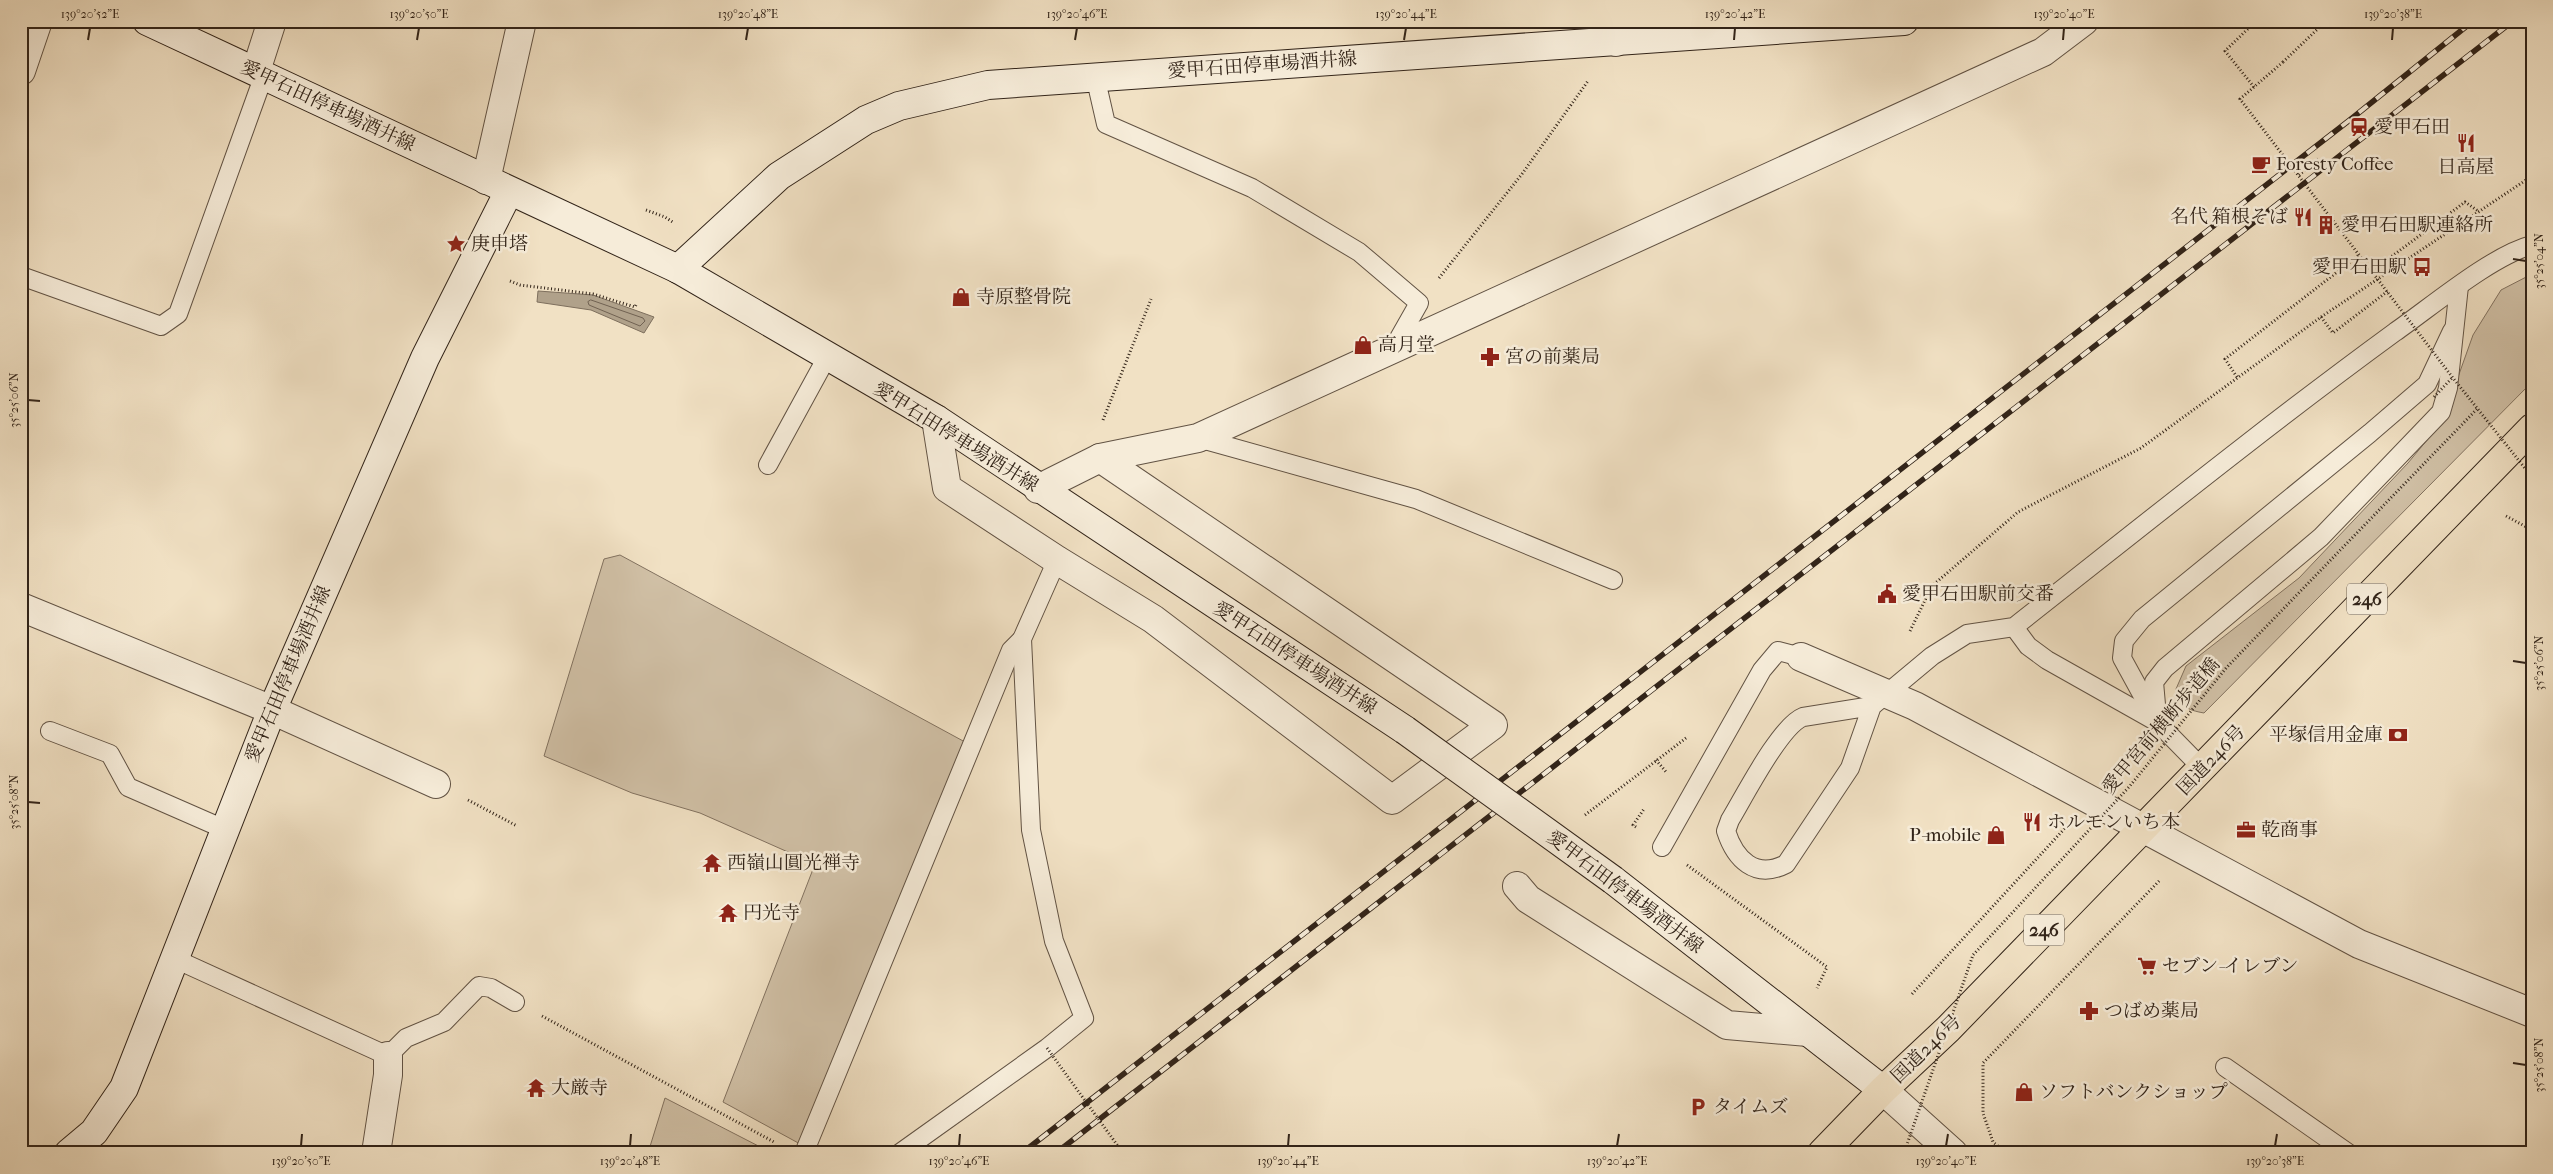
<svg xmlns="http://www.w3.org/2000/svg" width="2553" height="1174" font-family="'IM FELL French Canon','Noto Serif JP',serif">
<rect width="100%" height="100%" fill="#f1e1c4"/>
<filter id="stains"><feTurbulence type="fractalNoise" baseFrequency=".004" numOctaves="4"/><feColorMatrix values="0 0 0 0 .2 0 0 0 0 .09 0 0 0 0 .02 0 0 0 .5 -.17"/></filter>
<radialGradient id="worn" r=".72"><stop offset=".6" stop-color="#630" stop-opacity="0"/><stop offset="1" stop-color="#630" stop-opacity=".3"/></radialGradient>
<g fill="#d1c1a7" stroke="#827260">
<path d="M 2532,274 L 2532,382 L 2204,713 C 2187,710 2179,706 2176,689 L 2186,666 L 2299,578 L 2408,463 L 2442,422 L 2473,335 L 2501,290 Z"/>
<polygon points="620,555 965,742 802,1145 723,1102 815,864 700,813 632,793 544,756 604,559"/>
<polygon points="665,1098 772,1153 648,1153"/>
</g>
<polygon fill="#b0a18a" stroke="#7e6f5d" points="538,291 593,295 654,317 644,333 591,310 537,302"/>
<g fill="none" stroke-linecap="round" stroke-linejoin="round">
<polygon stroke="#716252" stroke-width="1" points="591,300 643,318 645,321 640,326 589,305 588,302"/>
<g stroke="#625344" stroke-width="20">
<g id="service">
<polyline points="1095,76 1106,124 1252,188 1359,252 1419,303 1394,347"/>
<polyline points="21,276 161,326 178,314 264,75"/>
<polyline points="1198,438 1416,499 1613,580"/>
<polyline points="768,465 827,357"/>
<polyline points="2014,627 2028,646 2047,660 2157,722"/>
<path d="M 1872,706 L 1803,717 C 1780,726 1744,797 1730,820 L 1726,831 C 1735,859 1755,880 1786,864 L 1850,768 L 1872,706 L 1932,656 L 1967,634 L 2014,627 C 2140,528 2265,427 2395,332 C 2431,307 2491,256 2532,245"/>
<polyline points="2157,716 2154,682 2165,668 2321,537 2441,412 2448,388 2459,286"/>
<polyline points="50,731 110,754 128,787 224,829"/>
<polyline points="2203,769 2157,722 2122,658 2124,641 2142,619 2370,433 2427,384 2452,331"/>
<polyline points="1662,847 1762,670 1778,651 1801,657"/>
<polyline points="173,958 388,1056 406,1038 444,1022 479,986 491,988 515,1002"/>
<polyline points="2225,1067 2348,1153"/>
<polyline points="804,1153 1011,650 1022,639"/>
<polyline points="900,1153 1047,1048 1084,1018 1054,941 1031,830 1022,639 1057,560"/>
</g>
</g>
<g stroke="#625344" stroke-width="30">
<g id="minor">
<polyline points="1616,42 1625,21"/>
<polyline points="21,71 38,21"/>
<polyline points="256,71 272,21"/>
<polyline points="486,180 522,21"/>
<polyline points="936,419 947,488 1057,560 1153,619 1392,800 1493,725 1100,458"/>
<polyline points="1038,489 1100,458 1198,438 2043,52 2084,21"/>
<polyline points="21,607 272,710 436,784"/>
<polyline points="1801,657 1915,706 2359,944 2532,1013"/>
<polyline points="1517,886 1528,899 1727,1025 1808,1032"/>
<polyline points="376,1153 388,1075 388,1056"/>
</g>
</g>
<g stroke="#625344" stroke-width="30">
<polyline id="tertiary" points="1883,1090 1953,1153"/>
</g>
<g stroke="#322419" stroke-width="30">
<g id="secondary">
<polyline points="147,21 678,269 936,419 1405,730"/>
<polyline points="678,269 779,176 866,120 899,106 988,85 1904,21"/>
<polyline points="1613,880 1883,1090"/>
<polyline points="69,1153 94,1132 124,1088 272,710 425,358 509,191"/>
</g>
</g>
<g stroke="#322419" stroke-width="30">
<polyline id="trunk" points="1822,1153 1883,1090 1948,1029 2532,428"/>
</g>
<g stroke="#322419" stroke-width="3" stroke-dasharray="1 2.5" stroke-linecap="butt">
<polyline points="2283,62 2326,21"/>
<polyline points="2254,87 2225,51 2256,21"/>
<polyline points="2299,175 2318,159"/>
<polyline points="646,210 665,217 674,223"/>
<polyline points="2372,271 2465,202 2478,211"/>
<polyline points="1439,278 1522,174 1588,81"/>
<polyline points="510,281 520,285 593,294 635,307 636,305"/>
<polyline points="2321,317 2333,333 2388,291"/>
<polyline points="2237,377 2225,359 2359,255"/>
<polyline points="1103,420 1151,299"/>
<polyline points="2506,516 2532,530"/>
<polyline points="1910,631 1932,586 2018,512 2141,448 2321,317 2532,176"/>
<polyline points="1656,760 1667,773"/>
<polyline points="468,800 517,826"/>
<polyline points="1585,815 1686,738"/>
<polyline points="1636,827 1633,825 1644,809"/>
<polyline points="1687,865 1827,967 1817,988"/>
<polyline points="1912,994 2066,827"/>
<polyline points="542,1016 774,1142"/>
<polyline points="2006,1153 1993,1142 1983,1113 1983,1063 2160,880"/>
</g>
<use href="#service" stroke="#f6ecd9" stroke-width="18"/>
<use href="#minor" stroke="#f6ecd9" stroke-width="28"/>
<use href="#tertiary" stroke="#f6ecd9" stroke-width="28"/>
<use href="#secondary" stroke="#f6ecd9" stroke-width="28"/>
<use href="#trunk" stroke="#f1e1c4" stroke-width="28"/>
<g stroke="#322419" stroke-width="5.5">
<g id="rail">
<polyline points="1022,1153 2351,119 2473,21"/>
<polyline points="1056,1153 2513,21"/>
</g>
</g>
<use href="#rail" stroke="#f6ecd9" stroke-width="4" stroke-dasharray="11" stroke-linecap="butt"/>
<g stroke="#322419" stroke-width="30" stroke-linecap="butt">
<polyline id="secondary-bridge" points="1405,730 1613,880"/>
</g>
<g stroke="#322419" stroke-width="3" stroke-dasharray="1 2.5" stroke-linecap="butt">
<polyline points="2283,62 2240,99 2453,378 2532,477"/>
<polyline points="2434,397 2452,378"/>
<polyline points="1047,1048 1123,1153"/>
<polyline points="1904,1153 1973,955 2129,787 2227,667 2477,409"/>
</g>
<use href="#secondary-bridge" stroke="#f6ecd9" stroke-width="28"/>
</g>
<path fill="none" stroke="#322419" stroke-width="2" d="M 88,40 L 90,28M 417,40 L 419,28M 746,40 L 748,28M 1075,40 L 1077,28M 1404,40 L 1406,28M 1734,40 L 1735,28M 2063,40 L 2064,28M 2392,40 L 2393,28M 2513,259 L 2526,261M 28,400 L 40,401M 2513,661 L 2526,663M 28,802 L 40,803M 2513,1063 L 2526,1065M 301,1146 L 302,1134M 630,1146 L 631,1134M 959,1146 L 960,1134M 1288,1146 L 1289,1134M 1617,1146 L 1619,1134M 1946,1146 L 1948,1134M 2275,1146 L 2277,1134"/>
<defs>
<g id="station-bare" transform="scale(1.5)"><path d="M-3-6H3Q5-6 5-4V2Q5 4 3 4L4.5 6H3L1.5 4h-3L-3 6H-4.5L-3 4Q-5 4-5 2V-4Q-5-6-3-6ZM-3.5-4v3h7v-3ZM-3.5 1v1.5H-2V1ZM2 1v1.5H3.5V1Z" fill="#8f2418" stroke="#f6ecd9" stroke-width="2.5" paint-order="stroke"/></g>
<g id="restaurant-bare" transform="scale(1.5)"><path d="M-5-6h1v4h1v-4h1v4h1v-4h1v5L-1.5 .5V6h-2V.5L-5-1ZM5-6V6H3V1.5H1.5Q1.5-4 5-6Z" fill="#8f2418" stroke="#f6ecd9" stroke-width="2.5" paint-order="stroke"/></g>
<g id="cafe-bare" transform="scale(1.5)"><path d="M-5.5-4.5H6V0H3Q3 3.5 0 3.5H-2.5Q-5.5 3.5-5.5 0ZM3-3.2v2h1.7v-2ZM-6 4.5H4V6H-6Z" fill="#8f2418" stroke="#f6ecd9" stroke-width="2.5" paint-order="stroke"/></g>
<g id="building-bare" transform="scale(1.5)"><path d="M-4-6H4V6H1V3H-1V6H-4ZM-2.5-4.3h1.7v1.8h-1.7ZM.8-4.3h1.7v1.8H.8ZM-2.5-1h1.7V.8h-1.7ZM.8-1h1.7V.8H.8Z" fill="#8f2418" stroke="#f6ecd9" stroke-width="2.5" paint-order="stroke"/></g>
<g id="sight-bare" transform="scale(1.5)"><path d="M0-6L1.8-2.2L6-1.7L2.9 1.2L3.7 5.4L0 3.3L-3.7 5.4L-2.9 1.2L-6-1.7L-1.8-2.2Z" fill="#8f2418" stroke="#f6ecd9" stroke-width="2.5" paint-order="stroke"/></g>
<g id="bus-bare" transform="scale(1.5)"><path d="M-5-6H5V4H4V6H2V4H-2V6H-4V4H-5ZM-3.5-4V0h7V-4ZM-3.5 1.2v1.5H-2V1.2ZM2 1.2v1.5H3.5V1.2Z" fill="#8f2418" stroke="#f6ecd9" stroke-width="2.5" paint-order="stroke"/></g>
<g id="shop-bare" transform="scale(1.5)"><path d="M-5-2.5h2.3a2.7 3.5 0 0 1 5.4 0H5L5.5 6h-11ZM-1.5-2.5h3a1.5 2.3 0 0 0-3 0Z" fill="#8f2418" stroke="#f6ecd9" stroke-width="2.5" paint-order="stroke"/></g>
<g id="pharmacy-bare" transform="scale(1.5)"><path d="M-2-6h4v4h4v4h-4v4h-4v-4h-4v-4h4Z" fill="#8f2418" stroke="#f6ecd9" stroke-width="2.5" paint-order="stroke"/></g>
<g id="civic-bare" transform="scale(1.5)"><path d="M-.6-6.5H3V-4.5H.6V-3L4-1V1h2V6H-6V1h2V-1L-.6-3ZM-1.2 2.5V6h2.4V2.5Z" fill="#8f2418" stroke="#f6ecd9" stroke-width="2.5" paint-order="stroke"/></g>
<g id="bank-bare" transform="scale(1.5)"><path d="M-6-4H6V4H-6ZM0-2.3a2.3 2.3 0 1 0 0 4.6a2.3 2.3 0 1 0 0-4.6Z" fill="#8f2418" stroke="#f6ecd9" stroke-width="2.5" paint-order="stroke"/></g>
<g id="office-bare" transform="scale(1.5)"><path d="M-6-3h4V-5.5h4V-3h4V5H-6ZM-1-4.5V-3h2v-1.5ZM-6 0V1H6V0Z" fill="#8f2418" stroke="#f6ecd9" stroke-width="2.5" paint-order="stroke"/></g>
<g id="temple-bare" transform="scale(1.5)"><path d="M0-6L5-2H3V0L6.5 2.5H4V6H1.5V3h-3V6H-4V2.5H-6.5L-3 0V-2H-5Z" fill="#8f2418" stroke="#f6ecd9" stroke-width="2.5" paint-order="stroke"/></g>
<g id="supermarket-bare" transform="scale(1.5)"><path d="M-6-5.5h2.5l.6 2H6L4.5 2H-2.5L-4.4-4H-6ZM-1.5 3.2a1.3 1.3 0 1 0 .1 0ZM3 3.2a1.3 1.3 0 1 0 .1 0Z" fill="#8f2418" stroke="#f6ecd9" stroke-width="2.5" paint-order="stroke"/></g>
<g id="parking-bare" transform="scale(1.5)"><path d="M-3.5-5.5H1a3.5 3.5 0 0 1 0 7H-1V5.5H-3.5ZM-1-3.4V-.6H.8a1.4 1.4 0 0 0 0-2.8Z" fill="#8f2418" stroke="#f6ecd9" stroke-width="2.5" paint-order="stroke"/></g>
</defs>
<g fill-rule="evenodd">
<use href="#station-bare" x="2359" y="127"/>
<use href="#restaurant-bare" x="2466" y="143"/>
<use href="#cafe-bare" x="2261" y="164"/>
<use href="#restaurant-bare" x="2303" y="217"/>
<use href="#building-bare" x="2326" y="225"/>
<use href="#sight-bare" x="456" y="244"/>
<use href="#bus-bare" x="2422" y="267"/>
<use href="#shop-bare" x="961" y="297"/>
<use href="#shop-bare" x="1363" y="345"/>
<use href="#pharmacy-bare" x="1490" y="357"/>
<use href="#civic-bare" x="1887" y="594"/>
<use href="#bank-bare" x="2398" y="735"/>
<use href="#restaurant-bare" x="2032" y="822"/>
<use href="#office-bare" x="2246" y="830"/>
<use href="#shop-bare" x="1996" y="835"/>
<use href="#temple-bare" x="712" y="863"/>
<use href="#temple-bare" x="728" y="913"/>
<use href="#supermarket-bare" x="2147" y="966"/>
<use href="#pharmacy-bare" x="2089" y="1011"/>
<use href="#temple-bare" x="536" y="1088"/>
<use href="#shop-bare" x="2024" y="1092"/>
<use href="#parking-bare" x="1698" y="1107"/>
</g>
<g text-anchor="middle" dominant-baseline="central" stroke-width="5" stroke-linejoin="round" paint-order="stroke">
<g fill="#f6ecd9" stroke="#6d6053" stroke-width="1">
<rect x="2347" y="583.5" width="40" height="31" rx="4"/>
<rect x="2024" y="914.5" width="40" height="31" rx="4"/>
</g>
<g font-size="18" font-weight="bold" fill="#322419">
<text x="2367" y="599">246</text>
<text x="2044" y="930">246</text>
</g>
<g font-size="19" fill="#322419" stroke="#f6ecd9">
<text transform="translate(1262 65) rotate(-4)">愛甲石田停車場酒井線</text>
<text transform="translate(328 106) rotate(25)">愛甲石田停車場酒井線</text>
<text transform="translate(956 437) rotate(32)">愛甲石田停車場酒井線</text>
<text transform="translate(1295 658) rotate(33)">愛甲石田停車場酒井線</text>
<text transform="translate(288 674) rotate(-67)">愛甲石田停車場酒井線</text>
<text transform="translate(2161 726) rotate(-50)">愛甲宮前横断歩道橋</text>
<text transform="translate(2211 760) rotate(-46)">国道246号</text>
<text transform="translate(1625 892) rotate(37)">愛甲石田停車場酒井線</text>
<text transform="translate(1926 1049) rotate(-44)">国道246号</text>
</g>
<g font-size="19" fill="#322419" stroke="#f6ecd9" text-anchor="start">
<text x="2374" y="127">愛甲石田</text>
<text x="2276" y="164">Foresty Coffee</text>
<text x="2466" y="167" text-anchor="middle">日高屋</text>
<text x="2288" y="217" text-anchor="end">名代 箱根そば</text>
<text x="2341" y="225">愛甲石田駅連絡所</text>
<text x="471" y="244">庚申塔</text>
<text x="2407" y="267" text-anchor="end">愛甲石田駅</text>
<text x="976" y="297">寺原整骨院</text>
<text x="1378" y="345">高月堂</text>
<text x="1505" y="357">宮の前薬局</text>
<text x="1902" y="594">愛甲石田駅前交番</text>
<text x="2383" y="735" text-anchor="end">平塚信用金庫</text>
<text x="2047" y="822">ホルモンいち本</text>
<text x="2261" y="830">乾商事</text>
<text x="1981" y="835" text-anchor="end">P-mobile</text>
<text x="727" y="863">西嶺山圓光禅寺</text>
<text x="743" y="913">円光寺</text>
<text x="2162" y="966">セブン-イレブン</text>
<text x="2104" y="1011">つばめ薬局</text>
<text x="551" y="1088">大厳寺</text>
<text x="2039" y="1092">ソフトバンクショップ</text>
<text x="1713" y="1107">タイムズ</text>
</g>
</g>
<rect width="2553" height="1174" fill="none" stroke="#f1e1c4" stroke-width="55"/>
<rect x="28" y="28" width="2498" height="1118" fill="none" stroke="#322419" stroke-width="2"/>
<g font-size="12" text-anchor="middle" fill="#322419">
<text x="90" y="18">139°20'52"E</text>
<text x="419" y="18">139°20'50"E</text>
<text x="748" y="18">139°20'48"E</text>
<text x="1077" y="18">139°20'46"E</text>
<text x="1406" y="18">139°20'44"E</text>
<text x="1735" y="18">139°20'42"E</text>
<text x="2064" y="18">139°20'40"E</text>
<text x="2393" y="18">139°20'38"E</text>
<text transform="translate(2539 261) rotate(-90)" y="4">35°25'04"N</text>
<text transform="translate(14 400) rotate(-90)" y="4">35°25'06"N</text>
<text transform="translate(2539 663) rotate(-90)" y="4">35°25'06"N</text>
<text transform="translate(14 802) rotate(-90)" y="4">35°25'08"N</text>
<text transform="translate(2539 1065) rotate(-90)" y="4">35°25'08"N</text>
<text x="301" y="1165">139°20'50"E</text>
<text x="630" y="1165">139°20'48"E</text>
<text x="959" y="1165">139°20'46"E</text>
<text x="1288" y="1165">139°20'44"E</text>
<text x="1617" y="1165">139°20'42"E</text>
<text x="1946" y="1165">139°20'40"E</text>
<text x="2275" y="1165">139°20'38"E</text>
</g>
<rect width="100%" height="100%" filter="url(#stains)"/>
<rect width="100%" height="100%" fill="url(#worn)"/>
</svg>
